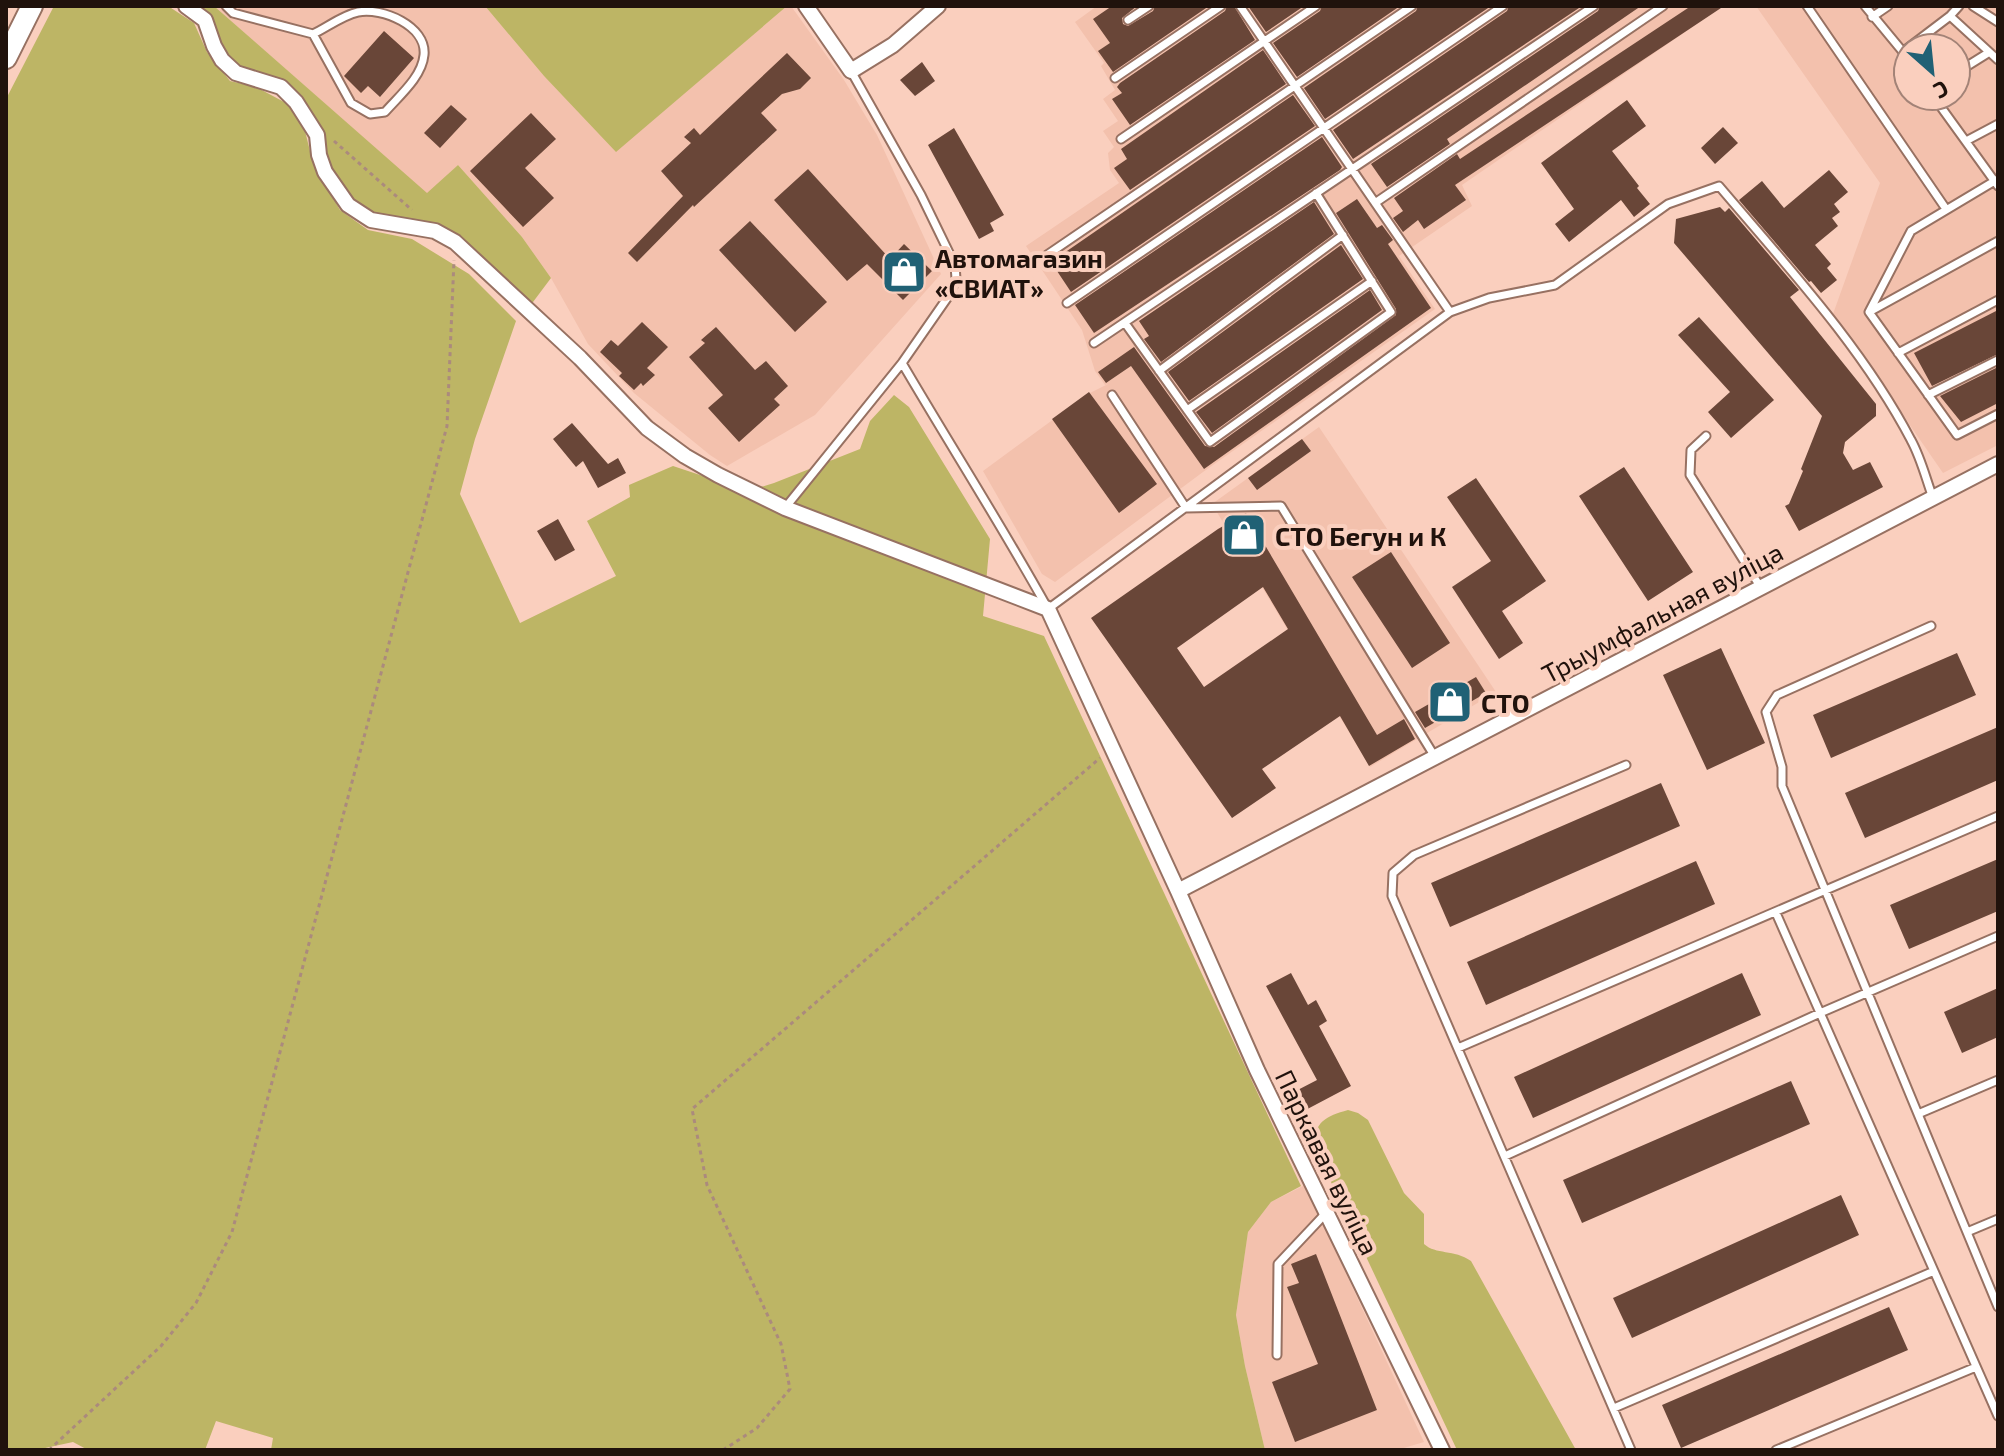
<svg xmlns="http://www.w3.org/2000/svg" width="2004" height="1456" font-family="'Exo 2',sans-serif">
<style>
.built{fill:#f3c1ad;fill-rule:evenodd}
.green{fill:#bdb565}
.building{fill:#694638;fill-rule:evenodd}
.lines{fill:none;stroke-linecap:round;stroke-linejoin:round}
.lane-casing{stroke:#977162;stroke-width:11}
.street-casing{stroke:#977162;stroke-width:18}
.secondary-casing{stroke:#977162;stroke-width:24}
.path{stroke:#ab8a7d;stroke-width:3;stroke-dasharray:4 4;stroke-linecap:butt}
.lane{stroke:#fff;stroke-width:7}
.street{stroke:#fff;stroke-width:14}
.secondary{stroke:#fff;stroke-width:20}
.labels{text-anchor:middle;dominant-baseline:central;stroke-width:8;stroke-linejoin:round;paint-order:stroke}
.poi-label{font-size:26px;font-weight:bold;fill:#20120c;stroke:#facfbe;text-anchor:start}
.street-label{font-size:26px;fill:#20120c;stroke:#facfbe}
</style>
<rect width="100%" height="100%" fill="#facfbe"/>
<!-- built -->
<path class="built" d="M214 6H485L544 76 616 151 787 6H791L844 80 877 135 941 274 815 415 727 466 710 455 634 393 588 344 551 278 522 237 458 165 427 194Z
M1097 6H1723L1462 185 1472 206 1399 256 1435 309 1203 472 1055 582 1042 574 983 471 1088 394 1108 384 1105 385 1095 371 1082 330 1026 246 1119 183 1110 170 1108 153 1114 147 1103 131 1118 121 1103 99 1115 90 1101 66 1104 63 1075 22Z
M1756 6H1998V445L1943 473 1833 314 1880 183ZM1908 48H1956V96H1908Z
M1319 427 1496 692 1370 767 1212 504Z
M1305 1185 1424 1442 1397 1450H1265L1245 1366 1236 1315 1248 1232 1271 1202Z"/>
<!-- green -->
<path class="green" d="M54 6H168L194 23 207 52 230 81 256 87 286 103 304 127 313 163 340 210 368 230 412 239 469 274 516 321 475 439 460 494 520 623 616 576 587 521 630 497 629 485 673 466 748 491 774 483 860 449 870 421 894 395 909 407 990 539 983 616 1044 636 1301 1186 1271 1202 1248 1232 1236 1315 1245 1366 1265 1450H271L273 1438 216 1421 205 1450H88L73 1442 36 1450H6V99Z
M186 6H214L427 193 458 165 522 237 551 278 527 310 455 242 348 205 296 102 236 73Z
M485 6H787L616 152 544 76Z
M1348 1110 1358 1113 1368 1120 1404 1193 1424 1214V1244C1436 1255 1454 1249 1471 1261L1576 1450H1457L1314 1146C1314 1122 1326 1116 1348 1110Z"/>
<!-- building -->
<path class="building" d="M1112 6H1137L1122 18 1123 24 1128 26 1153 11 1155 6H1209L1113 72 1098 51 1110 43 1093 19Z
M1227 6H1234L1255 40 1130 125 1112 99 1122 93 1117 87 1120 83 1225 11Z
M1248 6H1304L1266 32Z
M1322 6H1400L1297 77 1273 43 1320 11Z
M1418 6H1491L1325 119 1304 88 1416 11Z
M1509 6H1582L1353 159 1333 130 1507 11Z
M1600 6H1641L1447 139 1450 144 1387 187 1371 164 1598 11Z
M1691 6H1724L1455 185 1466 200 1424 229 1418 220 1403 232 1393 218 1403 211 1394 198 1457 154 1460 159Z
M384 31 414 58 380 97 368 86 361 93 344 76Z
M1263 50 1286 84 1130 190 1114 168 1127 159 1121 149Z
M787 53 811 78 800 89 782 94 761 113 777 130 694 207 693 205 637 262 628 253 683 196 661 171 691 143 684 137 694 128 700 135Z
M922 62 935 81 915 96 900 80Z
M1293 95 1315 126 1071 292 1051 262Z
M1627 100 1646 126 1612 151 1639 186 1637 188 1650 204 1634 217 1621 200 1569 242 1555 224 1574 209 1541 163Z
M451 105 467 119 440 148 424 133Z
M531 113 556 139 525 168 554 198 523 227 470 171Z
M1723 127 1738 143 1715 164 1701 148Z
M954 128 1004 215 990 223 994 231 979 239 928 145Z
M1322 137 1342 167 1340 170 1094 333 1075 305Z
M808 169 890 259 904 244 932 271 903 300 867 264 847 281 774 200Z
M1829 170 1848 192 1834 204 1840 212 1832 218 1838 226 1815 245 1831 264 1827 268 1837 280 1821 293 1811 281 1809 282 1739 200 1762 181 1784 208Z
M1357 199 1377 228 1382 225 1393 240 1388 244 1431 308 1204 469 1131 366 1106 383 1098 372 1134 347 1205 446 1214 447 1396 315V309L1336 213Z
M1314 202 1334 234 1161 362 1144 339 1149 336 1139 321Z
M1720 207 1725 212 1729 208 1799 290 1790 297 1876 404V416L1845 442 1843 453 1853 470 1870 462 1883 487 1799 531 1785 506 1789 504 1803 471 1801 469 1822 416 1674 243 1676 219Z
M750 221 827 302 795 332 719 250Z
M1341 245 1363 279 1189 401 1168 372Z
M1370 290 1382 310 1212 433 1196 412Z
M1998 310V354L1932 386 1914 353Z
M1699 317 1774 400 1731 438 1708 412 1730 392 1678 335Z
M642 322 668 347 647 368 655 375 643 386 641 383 634 390 619 376 622 373 600 352 611 340 618 346Z
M716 327 755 370 766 361 788 386 774 399 780 405 739 442 708 408 723 395 689 357 705 343 701 340Z
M1998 367V403L1961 422 1940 396Z
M1089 392 1157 484 1119 513 1052 419Z
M572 423 608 464 618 458 626 473 598 488 583 461 576 467 553 439Z
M1302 439 1311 451 1257 490 1248 478Z
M1624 467 1693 572 1648 601 1579 496Z
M1476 478 1546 581 1502 611 1523 643 1499 659 1452 587 1491 561 1447 497Z
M1246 513 1377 735 1404 719 1415 739 1369 766 1340 716 1262 769 1276 788 1232 818 1091 618 1218 529ZM1263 587 1288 629 1204 687 1177 648Z
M558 519 575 550 555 561 537 531Z
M1391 552 1450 643 1412 668 1352 577Z
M1721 648 1765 743 1707 770 1663 675Z
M1957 653 1976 695 1831 758 1813 715Z
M1476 677 1486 693 1425 728 1415 712Z
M1998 727V780L1865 838 1845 793Z
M1661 783 1680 826 1450 927 1431 883Z
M1998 859V911L1909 949 1890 905Z
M1696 861 1715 904 1486 1005 1467 962Z
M1291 973 1308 1005 1316 1000 1327 1021 1319 1026 1351 1086 1298 1114 1288 1095 1317 1080 1266 986Z
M1742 973 1761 1015 1533 1118 1514 1077Z
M1998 988V1037L1962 1053 1944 1012Z
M1791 1081 1810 1124 1582 1223 1563 1180Z
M1841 1195 1859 1235 1632 1338 1613 1298Z
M1316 1254 1377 1410 1295 1442 1272 1382 1318 1364 1287 1287 1299 1283 1291 1264Z
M1889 1307 1908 1350 1681 1448 1662 1405Z"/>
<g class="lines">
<!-- lane casing -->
<g class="lane-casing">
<path id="lane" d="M226 6 233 13 313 34C326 28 343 15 358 12 382 7 427 26 424 55 422 77 399 96 385 112L370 114 351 103 313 34
M1240 6 1450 312
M1807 6 1946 209
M1865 6 1908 58
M1973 6 1998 22
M1950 16 1959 6
M1872 17 1888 6
M1128 20 1149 6
M1904 51 1950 16 1998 60
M1956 73 1988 53
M1115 78 1221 6
M1933 96 1998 186
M1121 139 1316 6
M1966 141 1998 124
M1998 179 1911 231 1869 312 1957 435 1998 414
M1375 203 1663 6
M1047 255 1412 6
M1067 303 1503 6
M1871 311 1998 241
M1125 323 1210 442 1391 312 1316 193
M1094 343 1594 6
M1898 353 1998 300
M902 363C950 445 1002 526 1048 609L1450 312 1489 298 1555 285 1668 204 1719 186C1786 265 1863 348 1911 440 1921 458 1926 479 1933 498
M1159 371 1343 235
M1112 395 1186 508 1281 506 1435 757
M1928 395 1998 360
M1187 410 1372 281
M1706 436 1691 450 1690 475 1761 588
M785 508 902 363 950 294 956 279 955 265 921 195 851 71
M1931 626 1777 695 1766 712 1782 767V786L1998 1307
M1626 765 1414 855 1393 873 1392 896 1631 1450
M1776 913 1998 1416
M1458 1048 1998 816
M1918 1114 1998 1080
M1505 1156 1820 1013 1998 936
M1967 1232 1998 1219
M1277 1355 1278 1264 1326 1213
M1614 1408 1934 1271
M1776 1450 1976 1367"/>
</g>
<!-- street casing -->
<g class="street-casing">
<path id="street" d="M186 6 205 20 214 46 222 60 236 73 281 87 296 102 317 135 319 155 325 172 348 205 371 220 435 231 455 242 580 358 647 428 685 456 718 475 785 508 1048 609 1178 891 1257 1070 1442 1450
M806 6 851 71 893 45 938 6
M1178 891 1998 464"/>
</g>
<!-- secondary casing -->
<g class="secondary-casing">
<path id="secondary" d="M6 58 32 6"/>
</g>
<!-- path -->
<path class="path" d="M334 141 412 210
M49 1450 161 1346 196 1303 232 1232 447 426 454 260
M723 1450 757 1428 790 1389 781 1344 707 1185 692 1109 1100 758"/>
<!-- lane -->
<use href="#lane" class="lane"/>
<!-- street -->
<use href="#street" class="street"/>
<!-- secondary -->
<use href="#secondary" class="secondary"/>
</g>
<!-- icons -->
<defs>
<g id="shop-square" transform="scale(2.3)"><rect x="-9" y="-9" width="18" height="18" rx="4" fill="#206175" stroke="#facfbe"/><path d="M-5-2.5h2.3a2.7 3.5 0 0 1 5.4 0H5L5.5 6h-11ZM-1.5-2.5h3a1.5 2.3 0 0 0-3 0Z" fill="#fff"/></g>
</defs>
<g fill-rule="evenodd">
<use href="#shop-square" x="904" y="272"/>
<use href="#shop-square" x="1244" y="535"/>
<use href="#shop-square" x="1450" y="702"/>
</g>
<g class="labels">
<!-- poi labels -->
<g class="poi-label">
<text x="935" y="257">Автомагазин<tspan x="935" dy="30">«СВИАТ»</tspan></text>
<text x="1275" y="535">СТО Бегун и К</text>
<text x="1481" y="702">СТО</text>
</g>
<!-- street labels -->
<g class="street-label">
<text transform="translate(1662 612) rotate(-28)">Трыумфальная вуліца</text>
<text transform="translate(1328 1162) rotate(64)">Паркавая вуліца</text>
</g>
</g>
<!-- border -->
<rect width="2004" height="1456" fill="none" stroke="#20120c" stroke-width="16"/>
<!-- north arrow -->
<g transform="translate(1932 72) rotate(153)"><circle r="38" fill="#facfbe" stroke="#a38377" stroke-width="2"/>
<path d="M0-6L14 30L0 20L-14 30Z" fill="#206175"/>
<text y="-12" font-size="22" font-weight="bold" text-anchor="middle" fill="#20120c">С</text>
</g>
</svg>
